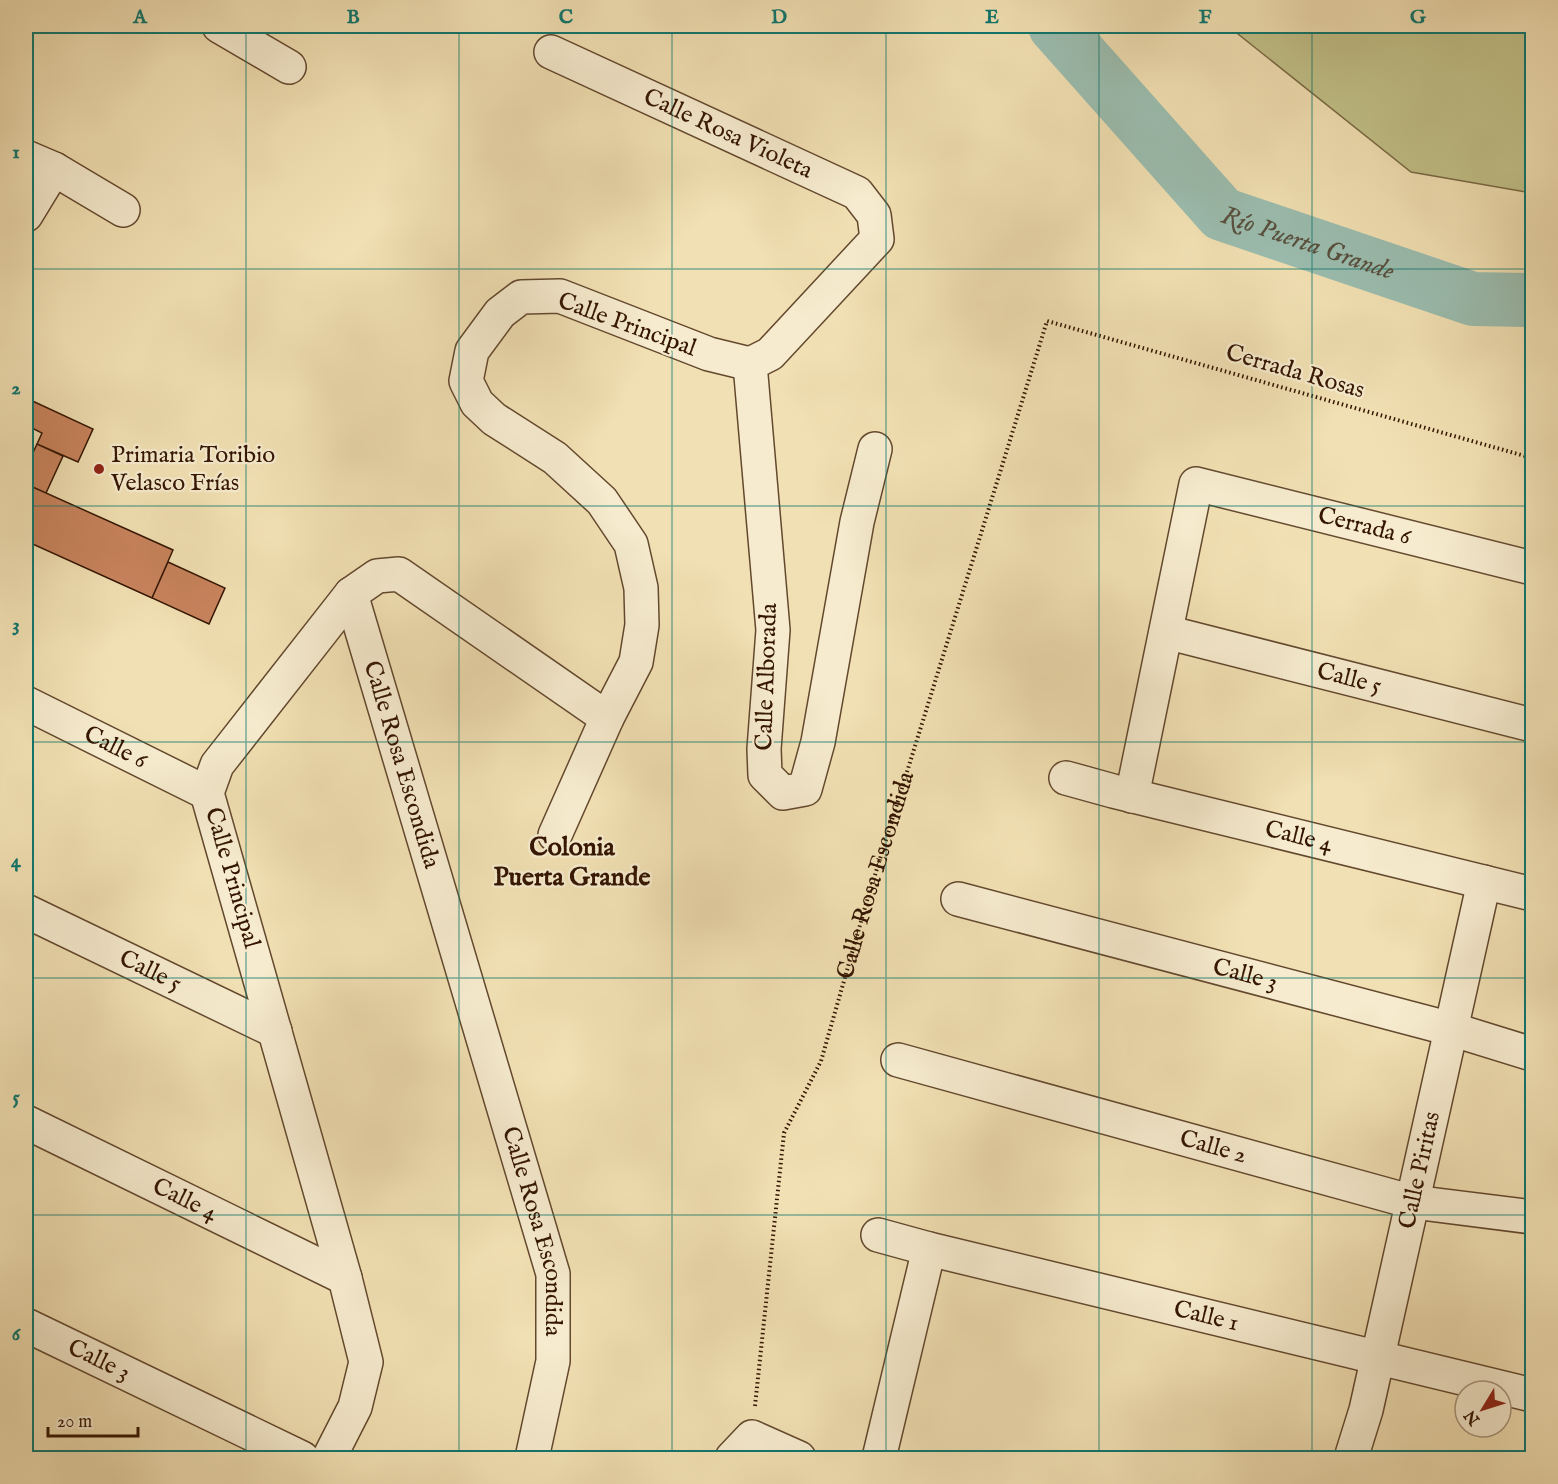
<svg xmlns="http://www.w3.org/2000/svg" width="1558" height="1484" font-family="'IM FELL English',serif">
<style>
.green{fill:#c1c088;stroke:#7a6a45;stroke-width:1.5}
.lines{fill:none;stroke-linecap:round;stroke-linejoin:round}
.river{stroke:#9bbdaf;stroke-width:54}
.building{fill:#c8835d;stroke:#341502;stroke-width:1.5}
.minor-casing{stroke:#63482e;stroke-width:36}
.path{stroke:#341502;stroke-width:4;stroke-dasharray:1.5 3;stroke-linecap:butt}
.minor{stroke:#f6ebce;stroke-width:33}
.grid{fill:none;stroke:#0f766e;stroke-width:1.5;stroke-opacity:0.55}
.poi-dot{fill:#8f2418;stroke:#f6ebce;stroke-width:2}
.labels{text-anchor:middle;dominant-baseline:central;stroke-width:4.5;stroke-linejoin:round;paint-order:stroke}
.street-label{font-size:24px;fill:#341502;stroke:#f6ebce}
.poi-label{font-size:24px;fill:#341502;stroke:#f6ebce;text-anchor:start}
.water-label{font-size:26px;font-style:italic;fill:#58503f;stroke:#f6ebce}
.neighbourhood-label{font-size:26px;font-weight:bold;fill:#341502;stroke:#f6ebce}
.neatline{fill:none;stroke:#0f766e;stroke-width:2}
.grid-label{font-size:20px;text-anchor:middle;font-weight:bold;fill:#0f766e}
</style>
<rect width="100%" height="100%" fill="#f1e0b3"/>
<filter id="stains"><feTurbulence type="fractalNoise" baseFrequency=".00333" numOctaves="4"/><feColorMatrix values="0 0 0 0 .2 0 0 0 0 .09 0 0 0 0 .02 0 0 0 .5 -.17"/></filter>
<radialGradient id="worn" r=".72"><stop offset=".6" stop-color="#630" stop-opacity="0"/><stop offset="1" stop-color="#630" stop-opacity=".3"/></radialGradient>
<!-- green -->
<path class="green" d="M1228 26H1532V193L1411 172Z"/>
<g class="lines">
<!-- river -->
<path class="river" id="s1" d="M1055 26 1222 214 1473 299 1532 300"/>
</g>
<!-- building -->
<path class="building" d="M26 398 93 429 78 462 37 444 42 433 26 425Z
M37 444 63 456 46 493 26 484V468Z
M26 484 173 550 152 598 26 541Z
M168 562 225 588 209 624 152 598Z"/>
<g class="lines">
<!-- minor casing -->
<g class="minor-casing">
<g id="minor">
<path d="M219 26 289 67"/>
<path id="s3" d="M551 52 857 193 874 215 877 239 770 354 750 364 773 630 764 749 765 775 783 793 805 789 818 742 857 522 875 449"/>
<path d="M26 157 54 169 123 210"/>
<path d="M26 215 54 169"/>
<path id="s4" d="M351 594 553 1274V1361L532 1458"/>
<path id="s5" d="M1166 632 1532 725"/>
<path id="s6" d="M26 703 207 793"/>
<path id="s7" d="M1066 778 1113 791 1532 894"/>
<path id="s8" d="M1132 796 1196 484 1532 568"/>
<path d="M555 835 607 718 636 662 642 625 641 588 631 544 602 501 555 458 494 419 477 403 466 381 472 351 500 313 521 297 560 296 709 354 750 364"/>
<path id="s9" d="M958 899 1451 1029 1532 1054"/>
<path id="s10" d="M26 911 275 1031"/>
<path id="s11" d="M898 1060 1413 1202 1532 1217"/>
<path id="s12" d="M26 1122 345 1278"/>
<path id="s13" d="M878 1235 929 1249 1532 1395"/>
<path id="s14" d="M26 1325 302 1458"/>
<path d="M329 1458 355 1407 366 1362 345 1278 207 793 217 765 351 594 377 576 399 574 607 718"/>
<path d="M732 1458 752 1437 799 1458"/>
<path d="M879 1458 929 1249"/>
<path id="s15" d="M1351 1458 1366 1410 1484 882"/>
</g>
</g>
<!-- path -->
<path class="path" id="s2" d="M755 1406 784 1133 821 1061 866 904 1047 321 1532 458"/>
<!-- minor -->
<use href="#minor" class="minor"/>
</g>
<!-- grid -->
<path class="grid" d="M246 26V1458M459 26V1458M672 26V1458M886 26V1458M1099 26V1458M1312 26V1458M26 269H1532M26 506H1532M26 742H1532M26 978H1532M26 1215H1532"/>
<!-- markers -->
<circle class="poi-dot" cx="99" cy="469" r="6"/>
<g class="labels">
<!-- street labels -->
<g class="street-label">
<text stroke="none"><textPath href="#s3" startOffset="195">Calle Rosa Violeta</textPath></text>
<text transform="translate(627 325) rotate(20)">Calle Principal</text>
<text transform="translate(1295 372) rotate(16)">Cerrada Rosas</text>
<text stroke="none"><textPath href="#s8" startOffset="492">Cerrada 6</textPath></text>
<text transform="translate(767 677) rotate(-88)">Calle Alborada</text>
<text stroke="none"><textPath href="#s5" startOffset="189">Calle 5</textPath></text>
<text stroke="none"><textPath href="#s6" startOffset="100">Calle 6</textPath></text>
<text stroke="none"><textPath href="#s4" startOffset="178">Calle Rosa Escondida</textPath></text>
<text stroke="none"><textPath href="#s7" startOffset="240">Calle 4</textPath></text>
<text stroke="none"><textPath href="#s2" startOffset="549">Calle Rosa Escondida</textPath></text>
<text transform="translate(232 878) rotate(74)">Calle Principal</text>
<text stroke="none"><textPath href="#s10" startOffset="138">Calle 5</textPath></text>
<text stroke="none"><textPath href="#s9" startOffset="297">Calle 3</textPath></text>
<text stroke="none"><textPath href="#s11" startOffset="327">Calle 2</textPath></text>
<text stroke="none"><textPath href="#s15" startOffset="296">Calle Piritas</textPath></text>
<text stroke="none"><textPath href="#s12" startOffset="177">Calle 4</textPath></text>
<text stroke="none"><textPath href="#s4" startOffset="664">Calle Rosa Escondida</textPath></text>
<text stroke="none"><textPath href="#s13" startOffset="338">Calle 1</textPath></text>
<text stroke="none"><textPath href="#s14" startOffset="81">Calle 3</textPath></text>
</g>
<!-- poi labels -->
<g class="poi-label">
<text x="111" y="455">Primaria Toribio<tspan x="111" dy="28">Velasco Frías</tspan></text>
</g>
<!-- water labels -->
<g class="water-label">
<text stroke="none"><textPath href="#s1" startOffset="342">Río Puerta Grande</textPath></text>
</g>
<!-- neighbourhood labels -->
<g class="neighbourhood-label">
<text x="572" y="847">Colonia<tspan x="572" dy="30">Puerta Grande</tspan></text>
</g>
</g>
<!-- margin -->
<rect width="1558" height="1484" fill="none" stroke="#f1e0b3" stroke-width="66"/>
<!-- north arrow -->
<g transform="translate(1483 1409) rotate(232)"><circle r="28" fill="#f6ebce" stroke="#a8957c" stroke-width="1.5"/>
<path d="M0-4.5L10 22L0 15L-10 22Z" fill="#8f2418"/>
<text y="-9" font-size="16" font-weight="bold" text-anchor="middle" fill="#341502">N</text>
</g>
<!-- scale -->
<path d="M48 1427v9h90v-9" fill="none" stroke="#341502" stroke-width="3"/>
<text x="57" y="1427" font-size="18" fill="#341502" stroke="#f6ebce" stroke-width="4.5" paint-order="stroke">20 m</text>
<rect x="33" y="33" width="1492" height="1418" class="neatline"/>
<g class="grid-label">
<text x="140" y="23">A</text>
<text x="353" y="23">B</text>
<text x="566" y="23">C</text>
<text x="779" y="23">D</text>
<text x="992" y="23">E</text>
<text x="1205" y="23">F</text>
<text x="1418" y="23">G</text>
<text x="16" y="158">1</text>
<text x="16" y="394">2</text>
<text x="16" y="631">3</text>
<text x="16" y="867">4</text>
<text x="16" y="1103">5</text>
<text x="16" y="1340">6</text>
</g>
<rect width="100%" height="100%" filter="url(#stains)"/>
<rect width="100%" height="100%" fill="url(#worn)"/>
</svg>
